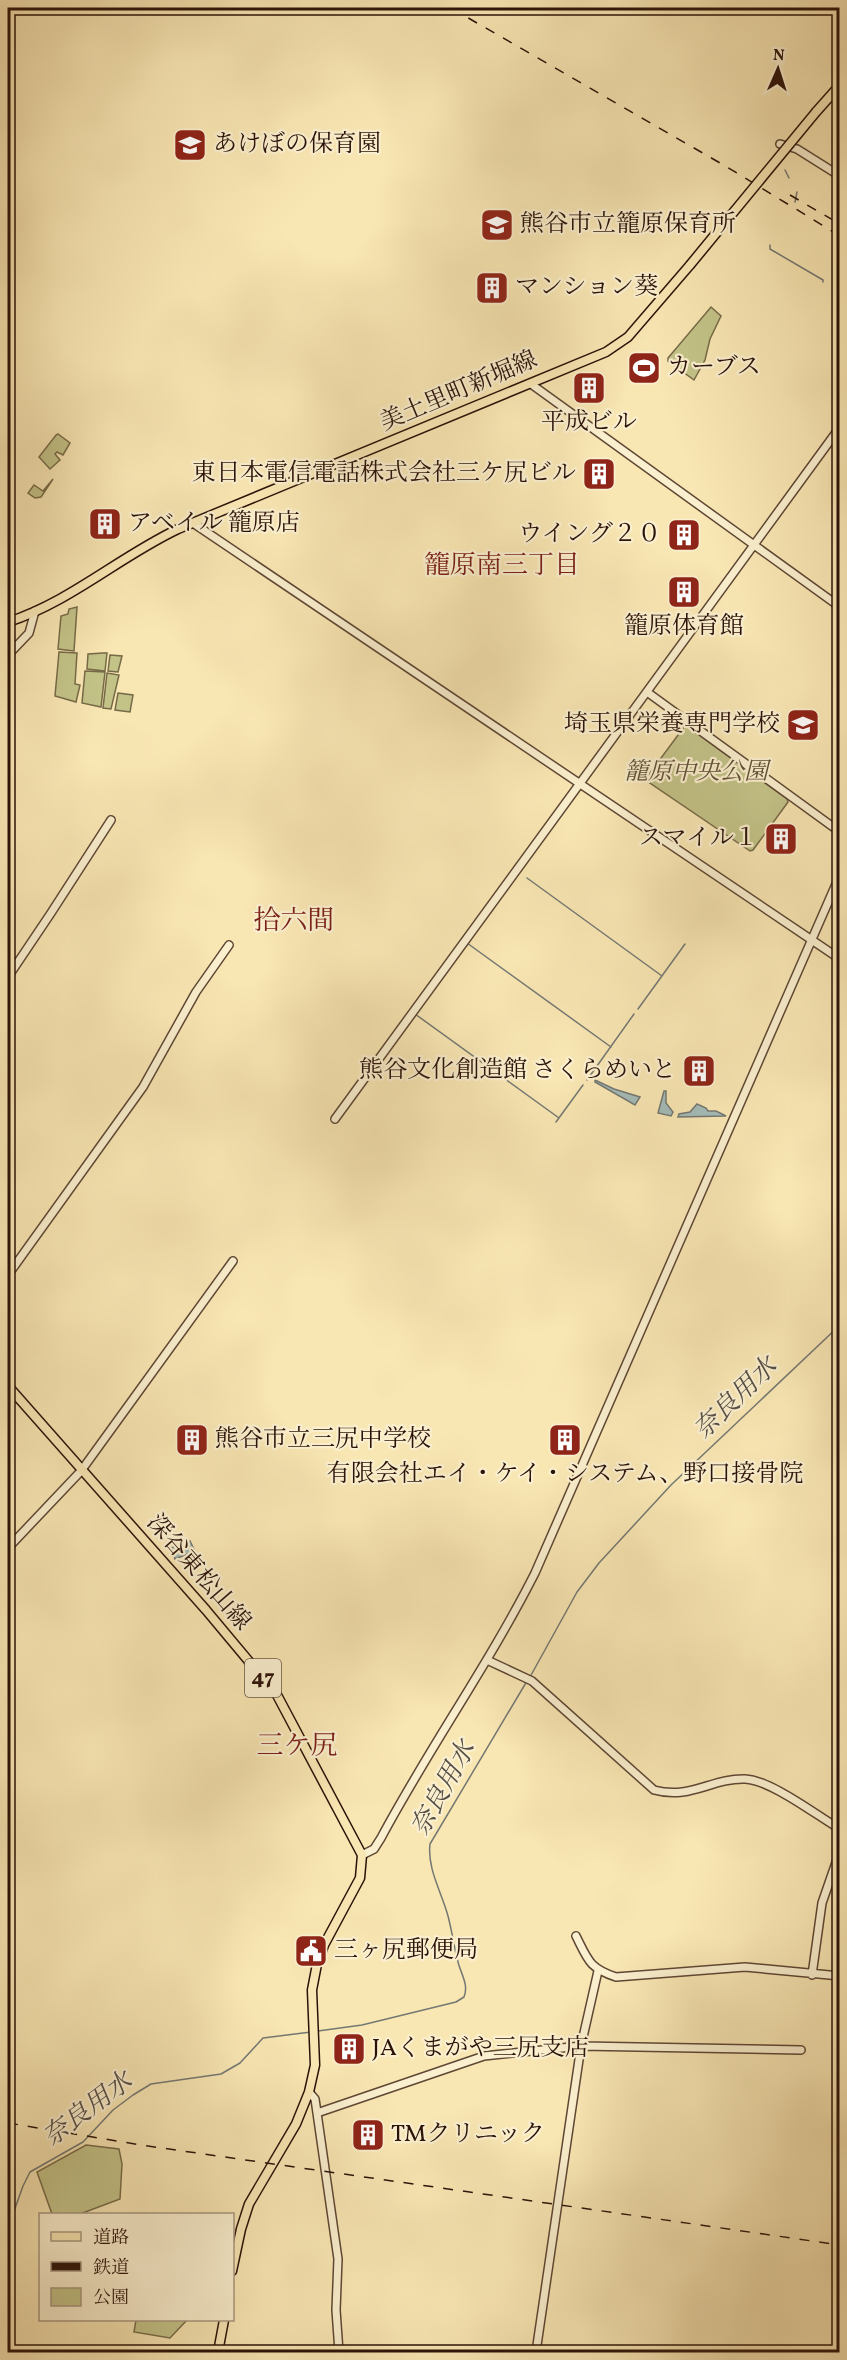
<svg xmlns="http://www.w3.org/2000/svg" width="847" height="2360" font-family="Vollkorn,'Noto Serif JP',serif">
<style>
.green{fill:#c3c388;stroke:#776a48;stroke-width:1.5}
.water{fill:#a4bcb9;stroke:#747873;stroke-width:1.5}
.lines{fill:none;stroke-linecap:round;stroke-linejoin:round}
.stream{stroke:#747873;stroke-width:1.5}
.minor-casing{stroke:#5e4734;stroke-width:10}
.major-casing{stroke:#2b1209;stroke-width:11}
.minor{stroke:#faefce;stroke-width:7}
.major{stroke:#f8e6b3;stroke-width:8}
.rail{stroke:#2b1209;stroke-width:1.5;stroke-dasharray:10 10;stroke-linecap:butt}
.major-bridge-casing{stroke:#2b1209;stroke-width:11;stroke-linecap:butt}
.major-bridge{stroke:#f8e6b3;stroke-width:8}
.labels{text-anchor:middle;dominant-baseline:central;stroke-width:4.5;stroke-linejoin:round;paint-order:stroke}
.shield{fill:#faefce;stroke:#695444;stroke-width:1.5}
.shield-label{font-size:22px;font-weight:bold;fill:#2b1209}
.poi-label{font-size:24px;fill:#2b1209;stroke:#faefce;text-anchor:start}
.street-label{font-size:24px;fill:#2b1209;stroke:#faefce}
.park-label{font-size:24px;font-style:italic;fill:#605035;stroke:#faefce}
.neighbourhood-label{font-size:26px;fill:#7a1f14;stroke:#faefce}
.water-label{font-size:26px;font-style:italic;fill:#554e47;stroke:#faefce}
.quarter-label{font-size:27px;fill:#7a1f14;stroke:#faefce}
</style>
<rect width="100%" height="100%" fill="#f8e6b3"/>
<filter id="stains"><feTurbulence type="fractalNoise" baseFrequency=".00333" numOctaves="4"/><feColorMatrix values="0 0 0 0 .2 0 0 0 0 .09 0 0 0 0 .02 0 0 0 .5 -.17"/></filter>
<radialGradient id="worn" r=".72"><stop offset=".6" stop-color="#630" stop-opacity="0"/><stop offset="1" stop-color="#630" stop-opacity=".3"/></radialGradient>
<!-- green -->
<path class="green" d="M711 307 721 316 710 339 705 360 694 380 668 361V358Z
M58 434 70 443 63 455 57 452 55 454 60 460 50 469 39 457 56 435Z
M53 479 41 497 35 498 28 493 34 485 43 491Z
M77 607 74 651 58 649 61 616 68 614 69 609Z
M59 652 77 653 75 684 80 685 76 702 55 696Z
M103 653H107L105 671 87 669 88 654Z
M110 655 122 656 118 672 108 671Z
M85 671 105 672 101 707 82 703Z
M107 673 119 675 111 709 103 708Z
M118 693 133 695 130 712 115 710Z
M687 726 787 799 788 802 753 850 750 851 647 781V777L684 727Z
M86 2145 119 2149 122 2164 120 2199 80 2214H52L37 2172Z
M136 2320H187L170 2338 134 2332Z"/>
<!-- water -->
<path class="water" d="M595 1080 614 1089 640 1097 635 1105 595 1082Z
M664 1091H666V1103L673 1112 671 1116 658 1113Z
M697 1104 706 1108 708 1111H716L726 1116 678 1117 679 1114 690 1112Z
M190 1541 195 1551 175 1559 171 1548Z"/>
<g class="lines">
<!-- stream -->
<path class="stream" d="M785 170 789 178
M795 202 797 192
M770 245V249L823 280V282
M527 878 662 976
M467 943 611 1047
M638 1009 685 944
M415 1014 559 1118
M587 1080 634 1014
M556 1122 583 1085
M530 1677 577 1592 599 1563 671 1485 840 1325
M318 2031 362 2025 456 2002 464 1997C469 1985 461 1974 458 1962 454 1947 452 1931 448 1916 442 1893 427 1869 430 1844L527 1681
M8 2228 23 2186 30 2172 83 2142 113 2110 133 2095 151 2084 221 2074 240 2063 263 2038 311 2032"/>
<!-- minor casing -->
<g class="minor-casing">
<path id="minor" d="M780 144 797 149 840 176
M531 384 840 607
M193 523 840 959
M8 655 29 633 35 611
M647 692 840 832
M8 977 51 913 111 820
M335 1119 840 427
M8 1275 143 1087 196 992 229 945
M8 1548 81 1471 233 1261
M487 1660 532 1681 654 1790C690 1800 712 1778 745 1779 771 1780 816 1815 840 1829
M362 1855 374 1849 381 1838C429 1748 489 1664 535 1573L840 875
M576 1936C588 1960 589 1968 616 1977L745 1967 840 1976
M812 1975 822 1903 840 1851
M309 2092 315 2099 338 2259 336 2310 339 2352
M317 2113 484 2056 581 2046 801 2050
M536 2352 581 2046 598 1971"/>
</g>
<!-- major casing -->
<g class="major-casing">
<path id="major" d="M816 112 840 85
M8 622C70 602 119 557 178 529L606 352 628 337 690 265
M8 1386 206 1610 277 1695 362 1855 360 1878 324 1945 317 1964 312 1990 315 2065 309 2092 296 2124 249 2204 241 2229 232 2271
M218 2352 224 2320"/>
</g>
<!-- minor -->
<use href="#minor" class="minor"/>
<!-- major -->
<use href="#major" class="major"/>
<!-- rail -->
<path class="rail" d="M451 8 727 167 840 236
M790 195 840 224
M8 2123 141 2145 840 2245"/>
<!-- major-bridge casing -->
<g class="major-bridge-casing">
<path id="major-bridge" d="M690 265 816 112"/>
</g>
<!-- major-bridge -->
<use href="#major-bridge" class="major-bridge"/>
</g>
<!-- icons -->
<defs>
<g id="school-square" transform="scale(1.725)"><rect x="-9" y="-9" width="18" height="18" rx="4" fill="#8f2418" stroke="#faefce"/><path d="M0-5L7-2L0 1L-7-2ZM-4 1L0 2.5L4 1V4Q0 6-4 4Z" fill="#fff"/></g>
<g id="building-square" transform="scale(1.725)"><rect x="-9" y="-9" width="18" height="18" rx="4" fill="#8f2418" stroke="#faefce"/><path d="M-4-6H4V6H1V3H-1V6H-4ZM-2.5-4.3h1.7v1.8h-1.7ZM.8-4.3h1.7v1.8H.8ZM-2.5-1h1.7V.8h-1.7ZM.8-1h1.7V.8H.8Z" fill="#fff"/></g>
<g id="stadium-square" transform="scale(1.725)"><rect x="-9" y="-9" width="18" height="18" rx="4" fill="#8f2418" stroke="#faefce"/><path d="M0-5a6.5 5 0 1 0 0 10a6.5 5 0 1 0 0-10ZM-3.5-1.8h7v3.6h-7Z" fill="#fff"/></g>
<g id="university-square" transform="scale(1.725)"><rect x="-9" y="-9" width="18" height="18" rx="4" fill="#8f2418" stroke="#faefce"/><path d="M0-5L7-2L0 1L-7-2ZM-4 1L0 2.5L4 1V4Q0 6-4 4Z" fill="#fff"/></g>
<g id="civic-square" transform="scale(1.725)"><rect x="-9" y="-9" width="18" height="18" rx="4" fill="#8f2418" stroke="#faefce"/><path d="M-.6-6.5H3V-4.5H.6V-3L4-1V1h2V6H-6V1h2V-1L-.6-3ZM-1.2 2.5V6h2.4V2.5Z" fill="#fff"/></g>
</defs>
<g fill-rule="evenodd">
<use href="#school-square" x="190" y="145"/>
<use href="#school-square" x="497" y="225"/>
<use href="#building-square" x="492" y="288"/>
<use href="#stadium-square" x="644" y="368"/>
<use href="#building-square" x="589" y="388"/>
<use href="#building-square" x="599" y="474"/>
<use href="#building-square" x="105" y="524"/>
<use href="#building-square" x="684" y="535"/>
<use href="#building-square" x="684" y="592"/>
<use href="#university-square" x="803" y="725"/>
<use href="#building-square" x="781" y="839"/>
<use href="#building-square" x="699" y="1071"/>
<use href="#building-square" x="192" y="1440"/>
<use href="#building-square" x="565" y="1440"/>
<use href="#civic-square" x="311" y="1951"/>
<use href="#building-square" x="349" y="2049"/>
<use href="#building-square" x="368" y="2135"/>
</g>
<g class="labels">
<!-- shield labels -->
<rect class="shield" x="245" y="1659" width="36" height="38" rx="4.5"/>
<g class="shield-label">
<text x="263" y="1678">47</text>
</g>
<!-- poi labels -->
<g class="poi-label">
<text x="213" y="145">あけぼの保育園</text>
<text x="520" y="225">熊谷市立籠原保育所</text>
<text x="515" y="288">マンション葵</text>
<text x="667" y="368">カーブス</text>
<text x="589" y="423" text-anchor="middle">平成ビル</text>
<text x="576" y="474" text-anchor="end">東日本電信電話株式会社三ケ尻ビル</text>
<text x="128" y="524">アベイル 籠原店</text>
<text x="661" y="535" text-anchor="end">ウイング２０</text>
<text x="684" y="627" text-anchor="middle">籠原体育館</text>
<text x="780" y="725" text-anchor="end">埼玉県栄養専門学校</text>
<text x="758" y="839" text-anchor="end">スマイル１</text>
<text x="676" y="1071" text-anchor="end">熊谷文化創造館 さくらめいと</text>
<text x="215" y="1440">熊谷市立三尻中学校</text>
<text x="565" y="1475" text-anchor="middle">有限会社エイ・ケイ・システム、野口接骨院</text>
<text x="334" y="1951">三ヶ尻郵便局</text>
<text x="372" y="2049">JAくまがや三尻支店</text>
<text x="391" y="2135">TMクリニック</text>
</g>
<!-- street labels -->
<g class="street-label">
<text transform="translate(459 392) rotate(-23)">美土里町新堀線</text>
<text transform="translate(198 1573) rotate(49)">深谷東松山線</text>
</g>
<!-- park labels -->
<g class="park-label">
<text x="696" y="773">籠原中央公園</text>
</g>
<!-- neighbourhood labels -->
<g class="neighbourhood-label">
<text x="502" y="566">籠原南三丁目</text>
</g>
<!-- water labels -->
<g class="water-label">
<text transform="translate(736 1399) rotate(-44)">奈良用水</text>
<text transform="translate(444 1789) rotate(-61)">奈良用水</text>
<text transform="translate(88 2110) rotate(-37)">奈良用水</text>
</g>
<!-- quarter labels -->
<g class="quarter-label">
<text x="294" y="922">拾六間</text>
<text x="297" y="1747">三ケ尻</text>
</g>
</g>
<!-- margin -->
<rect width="847" height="2360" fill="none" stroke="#f8e6b3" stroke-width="30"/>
<rect x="9" y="9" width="829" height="2342" fill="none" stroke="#2b1209" stroke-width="3"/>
<rect x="15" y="15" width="817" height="2330" fill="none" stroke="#2b1209" stroke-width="1.5"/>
<!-- legend -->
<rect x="39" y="2213" width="195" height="108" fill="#faefce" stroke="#a7977f" stroke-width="1.5"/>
<rect x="51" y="2232" width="30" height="9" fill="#f8e6b3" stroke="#a7977f" stroke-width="1.5"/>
<text x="93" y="2243" font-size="18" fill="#2b1209">道路</text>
<rect x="51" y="2262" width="30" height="9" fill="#2b1209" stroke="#a7977f" stroke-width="1.5"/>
<text x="93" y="2273" font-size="18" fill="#2b1209">鉄道</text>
<rect x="51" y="2288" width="30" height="18" fill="#c3c388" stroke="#a7977f" stroke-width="1.5"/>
<text x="93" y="2303" font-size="18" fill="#2b1209">公園</text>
<!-- north arrow -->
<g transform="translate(778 69) rotate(3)" stroke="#faefce" stroke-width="4.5" paint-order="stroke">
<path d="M0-4.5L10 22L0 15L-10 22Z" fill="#2b1209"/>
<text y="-9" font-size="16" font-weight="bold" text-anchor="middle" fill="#2b1209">N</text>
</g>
<rect width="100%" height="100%" filter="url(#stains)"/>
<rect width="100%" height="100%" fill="url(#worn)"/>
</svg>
